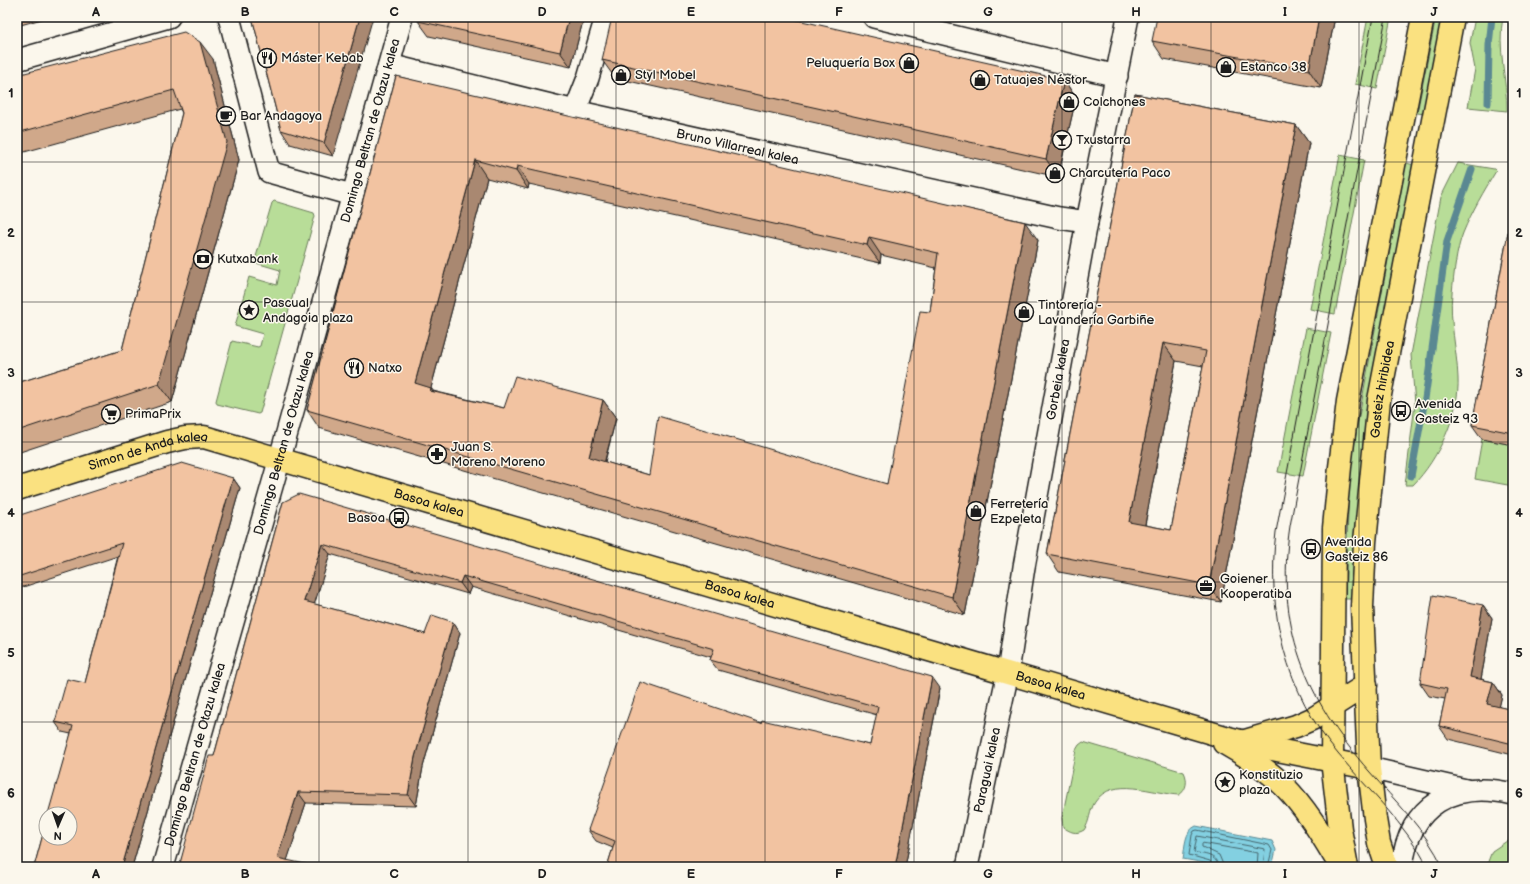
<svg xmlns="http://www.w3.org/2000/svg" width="1530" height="884" font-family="'Balsamiq Sans',sans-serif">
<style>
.green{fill:#b8dd98;stroke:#6a7c5a}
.water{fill:#83d0e1;stroke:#5a8892}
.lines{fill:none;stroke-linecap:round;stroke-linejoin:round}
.shore{stroke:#45646b;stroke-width:1}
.stream{stroke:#5a8892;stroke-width:7}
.street-casing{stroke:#1c1c1c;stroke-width:24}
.primary-casing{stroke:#1c1c1c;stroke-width:25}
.street{stroke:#fbf7ec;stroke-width:21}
.primary{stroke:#fae180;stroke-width:22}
.tram{stroke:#1c1c1c;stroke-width:1}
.wall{fill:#d0a88a;stroke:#1c1c1c;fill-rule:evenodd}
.shaded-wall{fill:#a98871;stroke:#1c1c1c}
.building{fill:#f2c3a1;stroke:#1c1c1c;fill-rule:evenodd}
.grid{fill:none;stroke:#1c1c1c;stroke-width:1;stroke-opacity:0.55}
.labels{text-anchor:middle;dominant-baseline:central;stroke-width:3;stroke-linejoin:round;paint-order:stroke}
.poi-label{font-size:13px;fill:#1c1c1c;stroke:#fbf7ec;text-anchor:start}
.street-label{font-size:13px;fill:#1c1c1c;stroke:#fbf7ec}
.neatline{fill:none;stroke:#1c1c1c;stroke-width:1.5}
.grid-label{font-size:13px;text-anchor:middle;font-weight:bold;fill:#1c1c1c}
</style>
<rect width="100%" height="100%" fill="#fbf7ec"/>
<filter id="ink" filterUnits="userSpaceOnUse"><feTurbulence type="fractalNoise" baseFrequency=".025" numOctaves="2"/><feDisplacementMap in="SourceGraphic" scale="8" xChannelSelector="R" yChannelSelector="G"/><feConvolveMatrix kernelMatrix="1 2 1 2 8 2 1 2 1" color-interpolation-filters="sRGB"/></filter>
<g filter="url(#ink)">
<!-- green -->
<path class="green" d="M1368 17H1391L1377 89 1355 84Z
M1436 17H1444L1425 114 1417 113Z
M1475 17H1503C1497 48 1507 80 1507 111L1468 107 1475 69 1470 43Z
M1340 155 1364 160 1335 314 1310 309Z
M1406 163 1415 165 1366 431 1355 538 1353 599H1345L1349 484 1357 427Z
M1458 163 1494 169 1496 171C1484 191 1472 211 1463 233 1456 251 1454 274 1452 293 1449 321 1457 350 1458 378 1460 413 1438 460 1413 485H1405L1415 404 1411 355 1441 197Z
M274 201 314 213 315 216 260 413 258 414 217 404 216 401 232 341 258 347 260 346 263 334 235 326 249 277 277 285 280 270 256 263 255 260 272 203Z
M1306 328 1331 333 1303 476 1278 472Z
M1482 439 1513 445V486L1475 479Z
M1083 742 1184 772C1188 780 1187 790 1179 795 1154 794 1113 775 1095 802 1089 811 1090 822 1084 830 1076 835 1070 832 1063 827L1062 818 1076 750 1079 745Z
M1510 839H1513V867H1486L1492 851Z"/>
<!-- water -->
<path class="water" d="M1196 826 1272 841 1276 850 1272 867H1212L1205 863 1183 859C1185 848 1184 831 1196 826Z"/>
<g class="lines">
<!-- shore -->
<path class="shore" d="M1213 867 1210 861 1189 855 1192 835 1194 831 1197 830 1269 845 1272 850 1268 867
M1218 867C1217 854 1204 855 1194 852L1197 836 1265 849 1263 867
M1224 867 1219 855 1202 847V843L1258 853 1257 867"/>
<!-- stream -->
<path class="stream" d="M1488 103 1489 45 1492 17
M1411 476 1425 399 1447 241 1472 169"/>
<!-- street casing -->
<g class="street-casing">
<g id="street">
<path d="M229 17 269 172 352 195"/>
<path d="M874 17 1117 76"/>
<path d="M17 60 169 17"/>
<path id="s1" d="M389 65 575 111 1059 218 1087 222"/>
<path d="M575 111 588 78 606 17"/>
<path d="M1369 768 1466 790"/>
<path id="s2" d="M163 867 280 458 402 17"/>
<path id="s3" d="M967 867 1008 672 1024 567 1087 222 1128 17"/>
<path d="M1402 867C1409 804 1454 780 1513 794"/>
</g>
</g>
<!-- primary casing -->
<g class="primary-casing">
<g id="primary">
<path id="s4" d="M17 489 167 442 185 438 204 437 1232 739 1272 749 1369 768"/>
<path d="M1245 741 1296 726 1314 718 1366 685"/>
<path d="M1224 743C1245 755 1267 769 1284 786 1307 809 1324 839 1341 867"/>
<path d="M1347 867 1340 829 1332 760 1334 528 1340 467 1348 401 1423 17"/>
<path id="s5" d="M1387 867 1379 843 1375 819 1369 768 1362 607 1365 542 1379 400 1453 17"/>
</g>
</g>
<!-- street -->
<use href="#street" class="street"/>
<!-- primary -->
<use href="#primary" class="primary"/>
<!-- tram -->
<path class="tram" d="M1373 17 1276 532C1266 610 1286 693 1338 754 1369 791 1405 823 1428 867
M1386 17 1290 526C1275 624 1305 698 1369 771 1396 802 1425 829 1443 867"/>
</g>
<!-- wall -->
<path class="wall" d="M17 17H49L17 26Z
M252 17 333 156 290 144 281 130Z
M419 17H584L571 67 429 36 418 21Z
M1335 17 1321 88 1164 59 1152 41Z
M213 59 239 160 172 402 17 453V383L122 350 182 113 180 109 17 154V75Z
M602 60 1064 80 1076 98 1058 177 615 78Z
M396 76 1038 240 965 615 319 428 307 410ZM487 178 528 189 529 184 880 263 881 255 936 268 930 312 887 484 649 475 605 462 616 418 603 400 504 408 433 391 431 388Z
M1135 94 1296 125 1309 143 1221 602 1059 572 1047 554ZM1176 361 1203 366 1171 530 1145 525Z
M1513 206V445L1482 439 1472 425Z
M233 478 240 488 132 867H34L71 734 62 732 55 722 85 683 118 556 17 589V516Z
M283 502 940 688 905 867H607L613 848 596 841 588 830 761 723 870 745 877 715 718 670 710 660 711 657 471 587 468 594 330 554 314 604 425 634 453 622 460 633 423 767 416 806 306 803 287 860 179 867 214 756Z
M17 603 22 619 17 620Z
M1483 605 1492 618 1481 679 1493 682 1502 695 1499 707 1513 710V755L1448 739 1439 726 1445 699 1429 696 1420 683Z"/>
<!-- shaded-wall -->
<path class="shaded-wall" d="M360 17H373L333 156 324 143Z
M569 17H584L571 67 560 52Z
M1319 17H1335L1321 88 1309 70Z
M200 42 213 59 239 160 172 402 159 384Z
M1064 80 1076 98 1058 177 1046 159Z
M1296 125 1309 143 1221 602 1209 585Z
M475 160 487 178 431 388 443 406 415 383Z
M517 166 529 184 528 189 516 171Z
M1025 222 1038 240 965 615 952 597Z
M869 237 881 255 880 263 867 245Z
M1163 343 1176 361 1142 540 1129 522Z
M603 400 616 418 601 475 589 457Z
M233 478 240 488 132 867H122Z
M322 544 330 554 312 612 304 601Z
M463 576 471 587 468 594 460 583Z
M17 603 22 619 17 612Z
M1483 605 1492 618 1479 690 1470 677Z
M453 622 460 633 423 767 416 806 408 795 415 757Z
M932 677 940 688 905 867H895Z
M1493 682 1502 695 1497 717 1487 704Z
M298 792 306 803 285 867 277 858Z"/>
<!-- building -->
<path class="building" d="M252 17H360L324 143 281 130Z
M419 17H569L560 52 418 21Z
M612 17H784L1064 80 1046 159 602 60Z
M1157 17H1319L1309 70 1152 41Z
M184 32 200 42 227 142 159 384 17 431V383L122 350 182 113 174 90 17 133V75Z
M396 76 1025 222 952 597 307 410ZM475 160 516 171 517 166 867 245 869 237 938 253 930 312 920 311 887 484 658 416 649 475 589 457 603 400 515 376 504 408 430 391 431 388 415 383Z
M1135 94 1296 125 1209 585 1047 554ZM1163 343 1206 351 1171 530 1129 522Z
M1513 206V433L1472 425Z
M182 463 233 478 122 867H34L46 823V838H70V814H48L73 726 55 722 67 679 85 683 122 543 17 577V516Z
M299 494 932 677 895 867H692L682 864 681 867H607L615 841 588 830 640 682 761 723 762 720 870 745 878 707 710 660 714 649 463 576 460 583 322 544 304 601 425 634 432 615 453 622 415 757 408 795 298 792 277 858 319 867H179L209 756H214L283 502Z
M1433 595 1483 605 1470 677 1493 682 1487 704 1513 710V744L1439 726 1447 689 1420 683Z"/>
</g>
<!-- grid -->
<path class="grid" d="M171 17V867M319 17V867M468 17V867M616 17V867M765 17V867M914 17V867M1062 17V867M1211 17V867M1359 17V867M17 162H1513M17 302H1513M17 442H1513M17 582H1513M17 722H1513"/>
<!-- icons -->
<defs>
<g id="restaurant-ring" transform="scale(1)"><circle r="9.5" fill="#fbf7ec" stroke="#1c1c1c" stroke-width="1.5"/><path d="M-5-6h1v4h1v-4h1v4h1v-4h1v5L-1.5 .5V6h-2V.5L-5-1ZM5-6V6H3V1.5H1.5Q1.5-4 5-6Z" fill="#1c1c1c"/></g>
<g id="shop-ring" transform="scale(1)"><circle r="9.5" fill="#fbf7ec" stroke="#1c1c1c" stroke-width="1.5"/><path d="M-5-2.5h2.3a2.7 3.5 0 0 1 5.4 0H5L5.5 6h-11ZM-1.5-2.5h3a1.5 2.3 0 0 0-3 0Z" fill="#1c1c1c"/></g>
<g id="cafe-ring" transform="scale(1)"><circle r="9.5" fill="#fbf7ec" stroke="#1c1c1c" stroke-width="1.5"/><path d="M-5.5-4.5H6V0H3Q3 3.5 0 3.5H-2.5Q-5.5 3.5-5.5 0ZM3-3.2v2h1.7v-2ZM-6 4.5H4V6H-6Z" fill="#1c1c1c"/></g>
<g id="bar-ring" transform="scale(1)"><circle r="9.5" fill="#fbf7ec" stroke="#1c1c1c" stroke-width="1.5"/><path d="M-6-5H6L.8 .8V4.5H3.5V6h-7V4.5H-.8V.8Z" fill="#1c1c1c"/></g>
<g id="bank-ring" transform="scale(1)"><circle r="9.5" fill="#fbf7ec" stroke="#1c1c1c" stroke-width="1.5"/><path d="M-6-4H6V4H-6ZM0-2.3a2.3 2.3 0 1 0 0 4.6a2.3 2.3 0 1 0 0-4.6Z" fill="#1c1c1c"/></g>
<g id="sight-ring" transform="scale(1)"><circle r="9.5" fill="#fbf7ec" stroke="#1c1c1c" stroke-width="1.5"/><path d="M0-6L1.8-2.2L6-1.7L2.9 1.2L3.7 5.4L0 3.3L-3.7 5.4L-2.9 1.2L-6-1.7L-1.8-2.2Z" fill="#1c1c1c"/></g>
<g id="bus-ring" transform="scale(1)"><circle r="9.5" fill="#fbf7ec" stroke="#1c1c1c" stroke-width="1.5"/><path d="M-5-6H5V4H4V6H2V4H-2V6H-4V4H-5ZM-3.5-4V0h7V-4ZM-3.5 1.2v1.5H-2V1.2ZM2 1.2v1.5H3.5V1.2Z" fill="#1c1c1c"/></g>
<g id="supermarket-ring" transform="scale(1)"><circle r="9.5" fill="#fbf7ec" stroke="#1c1c1c" stroke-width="1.5"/><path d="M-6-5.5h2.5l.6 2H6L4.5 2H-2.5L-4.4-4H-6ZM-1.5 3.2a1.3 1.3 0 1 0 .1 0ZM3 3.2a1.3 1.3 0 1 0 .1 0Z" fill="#1c1c1c"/></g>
<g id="pharmacy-ring" transform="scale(1)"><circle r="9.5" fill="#fbf7ec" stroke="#1c1c1c" stroke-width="1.5"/><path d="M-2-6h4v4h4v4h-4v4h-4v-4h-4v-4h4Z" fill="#1c1c1c"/></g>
<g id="office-ring" transform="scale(1)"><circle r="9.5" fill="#fbf7ec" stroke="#1c1c1c" stroke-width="1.5"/><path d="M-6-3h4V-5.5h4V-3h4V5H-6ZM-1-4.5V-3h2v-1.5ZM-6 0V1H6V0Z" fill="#1c1c1c"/></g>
</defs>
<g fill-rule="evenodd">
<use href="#restaurant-ring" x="267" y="58"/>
<use href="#shop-ring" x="909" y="63"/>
<use href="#shop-ring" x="1226" y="67"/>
<use href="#shop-ring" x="621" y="75"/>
<use href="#shop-ring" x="980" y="80"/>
<use href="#shop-ring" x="1069" y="102"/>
<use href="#cafe-ring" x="226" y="116"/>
<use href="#bar-ring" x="1062" y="140"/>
<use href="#shop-ring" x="1055" y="173"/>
<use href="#bank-ring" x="203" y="259"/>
<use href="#sight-ring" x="249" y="310"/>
<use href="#shop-ring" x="1024" y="312"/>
<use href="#restaurant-ring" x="354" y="368"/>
<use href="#bus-ring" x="1401" y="411"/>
<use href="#supermarket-ring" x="111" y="414"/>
<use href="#pharmacy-ring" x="437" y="454"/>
<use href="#shop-ring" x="976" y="511"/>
<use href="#bus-ring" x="399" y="518"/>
<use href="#bus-ring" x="1311" y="549"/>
<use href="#office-ring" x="1206" y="586"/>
<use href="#sight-ring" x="1225" y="782"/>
</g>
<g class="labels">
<!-- poi labels -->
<g class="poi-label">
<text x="281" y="58">Máster Kebab</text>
<text x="895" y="63" text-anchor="end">Peluquería Box</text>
<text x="1240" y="67">Estanco 38</text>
<text x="635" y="75">Styl Mobel</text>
<text x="994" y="80">Tatuajes Néstor</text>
<text x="1083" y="102">Colchones</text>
<text x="240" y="116">Bar Andagoya</text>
<text x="1076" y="140">Txustarra</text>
<text x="1069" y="173">Charcutería Paco</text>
<text x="217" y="259">Kutxabank</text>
<text x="263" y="303">Pascual<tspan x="263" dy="15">Andagoia plaza</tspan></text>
<text x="1038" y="305">Tintorería -<tspan x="1038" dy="15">Lavandería Garbiñe</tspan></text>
<text x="368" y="368">Natxo</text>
<text x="1415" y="404">Avenida<tspan x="1415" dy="15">Gasteiz 93</tspan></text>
<text x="125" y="414">PrimaPrix</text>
<text x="451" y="447">Juan S.<tspan x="451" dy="15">Moreno Moreno</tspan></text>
<text x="990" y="504">Ferretería<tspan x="990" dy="15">Ezpeleta</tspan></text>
<text x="385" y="518" text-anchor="end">Basoa</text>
<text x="1325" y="542">Avenida<tspan x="1325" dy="15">Gasteiz 86</tspan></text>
<text x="1220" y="579">Goiener<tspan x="1220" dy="15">Kooperatiba</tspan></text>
<text x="1239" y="775">Konstituzio<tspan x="1239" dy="15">plaza</tspan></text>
</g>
<!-- street labels -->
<g class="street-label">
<text stroke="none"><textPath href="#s2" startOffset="765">Domingo Beltran de Otazu kalea</textPath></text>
<text stroke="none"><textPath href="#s1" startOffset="358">Bruno Villarreal kalea</textPath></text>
<text stroke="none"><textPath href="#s3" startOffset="496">Gorbeia kalea</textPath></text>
<text stroke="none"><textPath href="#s5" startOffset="481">Gasteiz hiribidea</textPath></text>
<text stroke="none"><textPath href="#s2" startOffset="441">Domingo Beltran de Otazu kalea</textPath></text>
<text stroke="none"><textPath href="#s4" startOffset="137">Simon de Anda kalea</textPath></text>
<text stroke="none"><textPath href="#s4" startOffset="429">Basoa kalea</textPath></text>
<text stroke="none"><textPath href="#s4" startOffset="753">Basoa kalea</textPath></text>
<text stroke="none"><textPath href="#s4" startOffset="1077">Basoa kalea</textPath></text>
<text stroke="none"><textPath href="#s2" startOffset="117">Domingo Beltran de Otazu kalea</textPath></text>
<text stroke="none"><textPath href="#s3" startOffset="99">Paraguai kalea</textPath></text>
</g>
</g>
<!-- margin -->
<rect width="1530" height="884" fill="none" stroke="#fbf7ec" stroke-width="44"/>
<!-- north arrow -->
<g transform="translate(58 826) rotate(182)"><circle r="19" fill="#fbf7ec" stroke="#a29f99"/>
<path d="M0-3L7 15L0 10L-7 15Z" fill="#1c1c1c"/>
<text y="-6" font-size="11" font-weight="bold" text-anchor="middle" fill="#1c1c1c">N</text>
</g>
<rect x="22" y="22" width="1486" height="840" class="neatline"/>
<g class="grid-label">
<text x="96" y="16">A</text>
<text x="245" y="16">B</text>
<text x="394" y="16">C</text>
<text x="542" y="16">D</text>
<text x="691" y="16">E</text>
<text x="839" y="16">F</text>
<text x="988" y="16">G</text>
<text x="1136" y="16">H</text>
<text x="1285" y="16">I</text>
<text x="1434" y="16">J</text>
<text x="11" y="97">1</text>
<text x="1519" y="97">1</text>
<text x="11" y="237">2</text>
<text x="1519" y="237">2</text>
<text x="11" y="377">3</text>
<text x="1519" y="377">3</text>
<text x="11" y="517">4</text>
<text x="1519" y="517">4</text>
<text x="11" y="657">5</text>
<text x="1519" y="657">5</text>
<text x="11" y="797">6</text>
<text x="1519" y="797">6</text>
<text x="96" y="878">A</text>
<text x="245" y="878">B</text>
<text x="394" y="878">C</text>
<text x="542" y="878">D</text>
<text x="691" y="878">E</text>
<text x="839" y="878">F</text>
<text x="988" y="878">G</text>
<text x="1136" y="878">H</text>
<text x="1285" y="878">I</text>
<text x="1434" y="878">J</text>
</g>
</svg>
